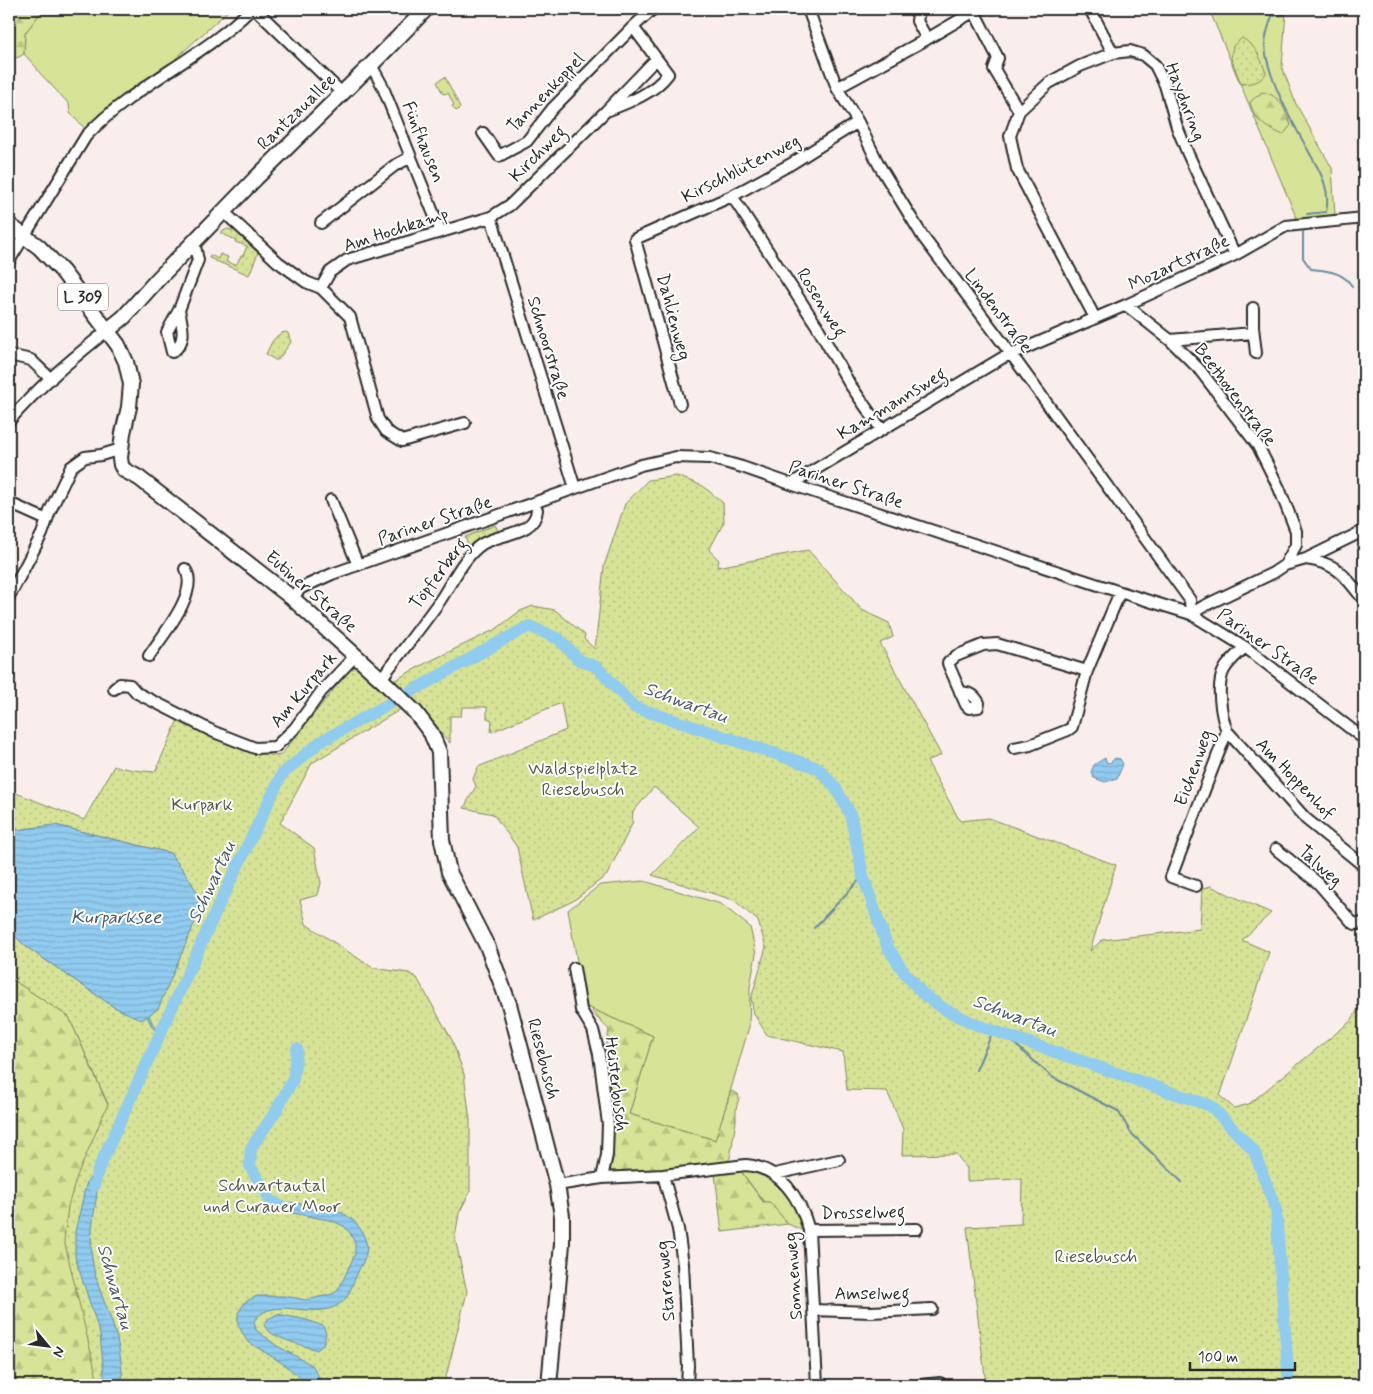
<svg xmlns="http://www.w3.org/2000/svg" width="1373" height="1394" font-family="Mynerve,sans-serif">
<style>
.grass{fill:#d7e396;stroke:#818760}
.forest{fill:url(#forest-firs);stroke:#818760}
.park{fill:url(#park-dots);stroke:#818760}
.water{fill:url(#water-rules);stroke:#688ba1}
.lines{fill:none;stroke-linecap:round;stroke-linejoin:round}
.stream{stroke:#688ba1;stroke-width:2}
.river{stroke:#90cbf0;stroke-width:12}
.minor-casing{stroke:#2b2b2b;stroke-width:14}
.major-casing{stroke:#2b2b2b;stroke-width:18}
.minor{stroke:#fff;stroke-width:10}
.major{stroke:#fff;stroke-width:14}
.labels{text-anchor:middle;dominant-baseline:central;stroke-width:4;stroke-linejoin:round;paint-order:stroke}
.shield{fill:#fff;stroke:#6b6b6b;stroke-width:1}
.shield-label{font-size:16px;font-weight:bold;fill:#2b2b2b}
.street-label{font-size:18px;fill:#2b2b2b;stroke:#fff}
.park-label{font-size:18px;fill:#565946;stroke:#fff}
.water-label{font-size:19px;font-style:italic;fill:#495b66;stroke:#fff}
</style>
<defs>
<pattern id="forest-firs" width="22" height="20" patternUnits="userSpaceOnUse" patternTransform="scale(1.25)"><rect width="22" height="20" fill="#d7e396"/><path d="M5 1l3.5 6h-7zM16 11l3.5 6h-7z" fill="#b9c381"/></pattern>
<pattern id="park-dots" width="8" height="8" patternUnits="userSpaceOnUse" patternTransform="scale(1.25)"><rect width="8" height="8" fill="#d7e396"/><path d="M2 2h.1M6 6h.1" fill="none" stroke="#b9c381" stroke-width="1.8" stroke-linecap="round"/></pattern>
<pattern id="water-rules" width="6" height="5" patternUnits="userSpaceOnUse" patternTransform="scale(1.25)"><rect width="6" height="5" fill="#90cbf0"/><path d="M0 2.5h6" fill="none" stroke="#7caece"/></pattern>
</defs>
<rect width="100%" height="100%" fill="#f9eeeb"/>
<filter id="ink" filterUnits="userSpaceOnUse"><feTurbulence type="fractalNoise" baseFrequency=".02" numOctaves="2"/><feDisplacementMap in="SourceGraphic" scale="10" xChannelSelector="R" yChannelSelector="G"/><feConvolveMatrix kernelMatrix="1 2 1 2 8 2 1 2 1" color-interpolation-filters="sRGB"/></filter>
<g filter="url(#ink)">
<!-- grass -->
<path class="grass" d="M40 9H230L114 115 93 137 70 113 69 104 38 71 37 68 24 54 25 33 42 11Z
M1286 12 1282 67 1296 104 1332 168 1335 215 1297 219 1211 14Z
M445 77 460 107 459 109 456 111 452 106 454 105 448 93 443 94 437 82Z
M644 881 721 904 750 927 756 954 750 987 749 1027 716 1140 629 1114 653 1036 585 1006 568 910 600 885Z
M751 1168 774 1176 795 1203 806 1232 788 1224 770 1203 764 1202 740 1170H748Z"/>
<!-- forest -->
<path class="forest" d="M9 9H40L42 11 25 33 24 54 17 58 9 51Z
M1262 92C1281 95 1284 109 1291 125L1283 135C1265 126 1255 123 1250 102Z
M9 975 13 980 69 1017 114 1119 105 1385H9Z
M592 1009 653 1036 629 1114 715 1140 731 1091 738 1094 739 1098 736 1109V1121L730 1158 727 1162 661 1170H637L610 1173 608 1171 602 1054 607 1042 609 1030C604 1023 593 1017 592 1009Z
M740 1170 763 1202H770L788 1224 722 1232 715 1174Z"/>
<!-- park -->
<path class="park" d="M1242 38C1257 47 1260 57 1266 73 1260 83 1252 83 1241 84L1231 58 1233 46Z
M227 229 235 231 258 253 249 275 209 258 210 255 218 259 220 254 228 257 226 262 236 265 241 256H243L247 246 235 242 236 240 220 233Z
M286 332 288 333 291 342 278 360H275L266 354C271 344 274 334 286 332Z
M677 476 703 486 723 503 724 522 709 550 719 560 717 567 808 550 862 610 889 623 893 637 880 643 941 755 927 761 960 821 989 818 1116 865 1090 951 1102 940 1200 929 1202 889 1210 886 1271 913 1242 940 1269 952 1220 1096 1234 1108 1249 1104 1351 1021 1364 999V1385H986L967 1227 1021 1224 1022 1179 967 1181V1169L956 1154 902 1155 903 1129 887 1091 847 1090 843 1052 767 1035 754 1014 751 999 766 947 758 921 734 900 652 875 699 827 654 787 633 812 632 824 607 875 573 901 533 920 517 847 493 814 464 808 476 786 473 779 478 767 566 730 561 703 491 732 492 720 487 718V707H462L461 716H450V743L410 699 401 709 312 763 280 823 314 848 321 883 318 895 300 900 306 924 373 968 409 973 417 978 452 1040 464 1074 470 1120V1192L459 1213 455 1238 467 1292 444 1385H97V1378L64 1240 68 1206 77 1176 108 1104 69 1017 13 980 9 975V930L25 946 114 1007 143 1019 146 1017 188 877 170 853 55 825 9 831V792L16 793 84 820 114 766 133 770 155 772 178 720 215 739 274 756 281 755 359 658 388 684 424 664 496 629 520 611 533 606 555 610 585 635 584 639 595 649 604 566 625 504 648 480Z
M495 525 500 534 471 552 465 537Z"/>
<!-- water -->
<path class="water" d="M1105 758 1106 762 1110 763 1115 758 1120 759 1123 764 1117 779 1105 782 1094 778 1091 772 1094 765Z
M55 825 170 853 188 877 203 903 158 1009 149 1015 153 1025 161 1033 160 1035 152 1027 147 1016 142 1020 114 1007 25 946 9 930V831Z
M98 1170C99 1200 88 1229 92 1258 95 1285 108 1307 115 1332 120 1349 122 1367 123 1385H105L100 1334 75 1257V1232L87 1181Z
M271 1201C292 1203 323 1205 342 1213 355 1219 362 1229 366 1242 369 1254 362 1263 357 1274 353 1282 350 1295 343 1301 319 1325 274 1292 254 1321L256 1330 277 1346 312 1365 321 1380 322 1385H307L301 1378 282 1363 247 1341 238 1325V1313L245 1302 257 1296H285L306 1300 333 1294 339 1289 355 1254V1243L350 1233 345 1227 333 1221 278 1210Z
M277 1314 307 1320 323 1326 326 1333 323 1345 317 1350C303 1345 269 1338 264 1325L267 1320Z"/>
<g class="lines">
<!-- stream -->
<path class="stream" d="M1285 9 1283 15 1272 16C1269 26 1265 35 1265 46 1267 78 1293 123 1309 152 1320 172 1331 188 1326 212L1307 214
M1303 232V258L1311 269C1327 271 1342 271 1352 286
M814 928 863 876
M1007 1037 1052 1077 1118 1111 1131 1133 1182 1182
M976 1070 993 1031"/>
<!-- river -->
<path class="river" d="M94 1186 98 1170 217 909 282 774 320 742 529 626 559 639 579 660 597 667 634 707 818 768 835 787 850 813 863 876 887 946 904 972 924 995 946 1010 977 1025 1211 1106 1254 1151 1276 1210 1289 1385
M284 1208 271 1201 250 1166 251 1148 276 1111 293 1079 297 1049"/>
<!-- minor casing -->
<g class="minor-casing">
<path id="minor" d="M255 9 342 93
M808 9 837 88 858 122 879 165 923 237 1011 354 1190 600 1191 614
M914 9 918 16 917 21 927 39
M1088 9 1091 11 1113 53
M974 11 998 58 994 69 1019 111
M371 65 382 85 441 232
M837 88 927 39 978 9
M609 110C630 102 654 93 668 74L633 27 653 9
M483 133 499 156 527 141 552 109 633 27
M732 196 817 326 849 383 881 429
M224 212 278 262 306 282 321 288 350 317 378 419 386 431 402 441 465 423
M491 217 575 488
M321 223 394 166 411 157
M9 261 86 136C135 84 201 59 251 9
M321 288 330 272 347 260 491 217 510 205 606 111 656 59
M1126 305 1170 340 1199 369 1258 446 1279 488 1296 531V545L1285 565 1273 573 1204 606 1191 614
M1253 308V327L1256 353
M179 310C182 325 188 342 172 352L167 332 179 310 198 260 194 242
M1095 318 1017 169 1010 136 1019 111 1049 83 1080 66 1113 53 1130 51 1143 55 1155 65 1165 85 1177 127 1188 154 1235 255
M1170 340 1253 333
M9 355 31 360 51 379
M680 404 635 239 732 196 791 164 858 122
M9 421C38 387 73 358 108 330
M791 484 1002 358 1126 305 1235 255 1286 226 1364 218
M331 500 358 565
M9 503 47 520
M1306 559C1340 564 1344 576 1364 600
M1285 565 1306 559 1359 533 1364 534
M9 597 42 534 50 511 71 467 85 457 101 455 121 449
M292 598 301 588 332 574 641 465 676 457 710 458 742 467 811 491 1120 592 1191 614 1245 647 1364 739
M149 656C161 637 201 591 185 569
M381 679C401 652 422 626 441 599 452 582 465 555 482 544 500 533 535 535 537 510
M114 689 120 684 130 685 137 693 214 732 255 748 275 747 295 728 321 692 355 656
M960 692C970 693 974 694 979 703L978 707 969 708 966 705 949 666 948 663 956 656 983 645 997 644 1087 671
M1227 731 1306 819 1364 866
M1014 748 1030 745 1068 730 1072 727 1087 671 1120 592
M1276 849 1318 883 1351 921 1355 924 1364 923
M1196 886 1171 877 1227 731C1221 716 1216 685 1224 670 1229 661 1238 654 1245 647
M574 968 581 1010 593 1030 599 1054 608 1124 607 1155 602 1178
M775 1174 839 1160
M663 1175 678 1229 683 1264 688 1366 687 1385
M557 1185 602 1178 663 1175 746 1165C781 1168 800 1198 809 1230L817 1385
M809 1230 917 1229
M813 1310 871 1312 932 1309
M920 1385 940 1383"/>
</g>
<!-- major casing -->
<g class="major-casing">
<path id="major" d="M9 225 39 247 62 271 118 345 126 362 131 384 129 407 123 433 120 458 121 465 124 470 139 478 292 598 381 679 415 712 431 733 439 752 442 840 449 872 488 948 509 1004 557 1185 562 1216V1244L549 1385
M108 330 124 317 157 280 256 178 373 63 426 9"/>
</g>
<!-- minor -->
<use href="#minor" class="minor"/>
<!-- major -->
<use href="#major" class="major"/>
</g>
</g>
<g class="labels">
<!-- shield labels -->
<rect class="shield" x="58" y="283.5" width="50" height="27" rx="4"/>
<g class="shield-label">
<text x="83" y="297">L 309</text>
</g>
<!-- street labels -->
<g class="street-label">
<text transform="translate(546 93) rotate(-46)">Tannenkoppel</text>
<text transform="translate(1185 102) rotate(69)">Haydnring</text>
<text transform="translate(297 112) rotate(-44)">Rantzauallee</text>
<text transform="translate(423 142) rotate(68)">Fünfhausen</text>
<text transform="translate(538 154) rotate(-45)">Kirchweg</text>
<text transform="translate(741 169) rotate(-27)">Kirschblütenweg</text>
<text transform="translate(396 230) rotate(-18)">Am Hochkamp</text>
<text transform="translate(1179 263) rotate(-25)">Mozartstraße</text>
<text transform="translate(821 303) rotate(58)">Rosenweg</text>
<text transform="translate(998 311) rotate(53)">Lindenstraße</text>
<text transform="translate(673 317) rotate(75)">Dahlienweg</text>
<text transform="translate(548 348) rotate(73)">Schnoorstraße</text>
<text transform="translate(1235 395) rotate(53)">Beethovenstraße</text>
<text transform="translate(892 404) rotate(-31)">Kammannsweg</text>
<text transform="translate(846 485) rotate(18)">Pariner Straße</text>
<text transform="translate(435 521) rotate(-19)">Pariner Straße</text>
<text transform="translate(439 574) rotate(-53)">Töpferberg</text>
<text transform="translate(311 592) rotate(41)">Eutiner Straße</text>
<text transform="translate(1268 647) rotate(35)">Pariner Straße</text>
<text transform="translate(304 690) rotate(-50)">Am Kurpark</text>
<text transform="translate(1194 768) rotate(-70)">Eichenweg</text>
<text transform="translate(1295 779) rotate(46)">Am Hoppenhof</text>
<text transform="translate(1320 866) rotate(42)">Talweg</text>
<text transform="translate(543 1059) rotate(75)">Riesebusch</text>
<text transform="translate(616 1084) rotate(83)">Heisterbusch</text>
<text transform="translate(863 1213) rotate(-1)">Drosselweg</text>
<text transform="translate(794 1276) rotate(-94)">Sonnenweg</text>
<text transform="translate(666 1281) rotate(-95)">Starenweg</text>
<text x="872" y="1294">Amselweg</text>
</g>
<!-- park labels -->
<g class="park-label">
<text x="583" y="769">Waldspielplatz<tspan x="583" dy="21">Riesebusch</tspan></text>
<text x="202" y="805">Kurpark</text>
<text x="272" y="1186">Schwartautal<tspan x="272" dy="21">und Curauer Moor</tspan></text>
<text x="1096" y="1257">Riesebusch</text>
</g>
<!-- water labels -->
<g class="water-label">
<text transform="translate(686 703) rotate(20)">Schwartau</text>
<text transform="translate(212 882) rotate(-65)">Schwartau</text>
<text x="116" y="917">Kurparksee</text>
<text transform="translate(1015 1016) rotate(21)">Schwartau</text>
<text transform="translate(115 1287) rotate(74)">Schwartau</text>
</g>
</g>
<!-- margin -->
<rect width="1373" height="1394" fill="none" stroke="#fff" stroke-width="30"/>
<rect x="15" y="15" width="1343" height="1364" fill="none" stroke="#2b2b2b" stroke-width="2" filter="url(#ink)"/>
<!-- north arrow -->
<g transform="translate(48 1346) rotate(119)" stroke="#ffffff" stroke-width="4" paint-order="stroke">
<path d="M0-4L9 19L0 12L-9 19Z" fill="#2b2b2b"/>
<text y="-8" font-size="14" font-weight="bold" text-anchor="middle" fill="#2b2b2b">N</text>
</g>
<!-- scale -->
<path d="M1190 1362v8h105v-8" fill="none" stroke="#2b2b2b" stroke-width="2.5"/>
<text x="1198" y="1362" font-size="15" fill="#2b2b2b" stroke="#ffffff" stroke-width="4" paint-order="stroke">100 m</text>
</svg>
